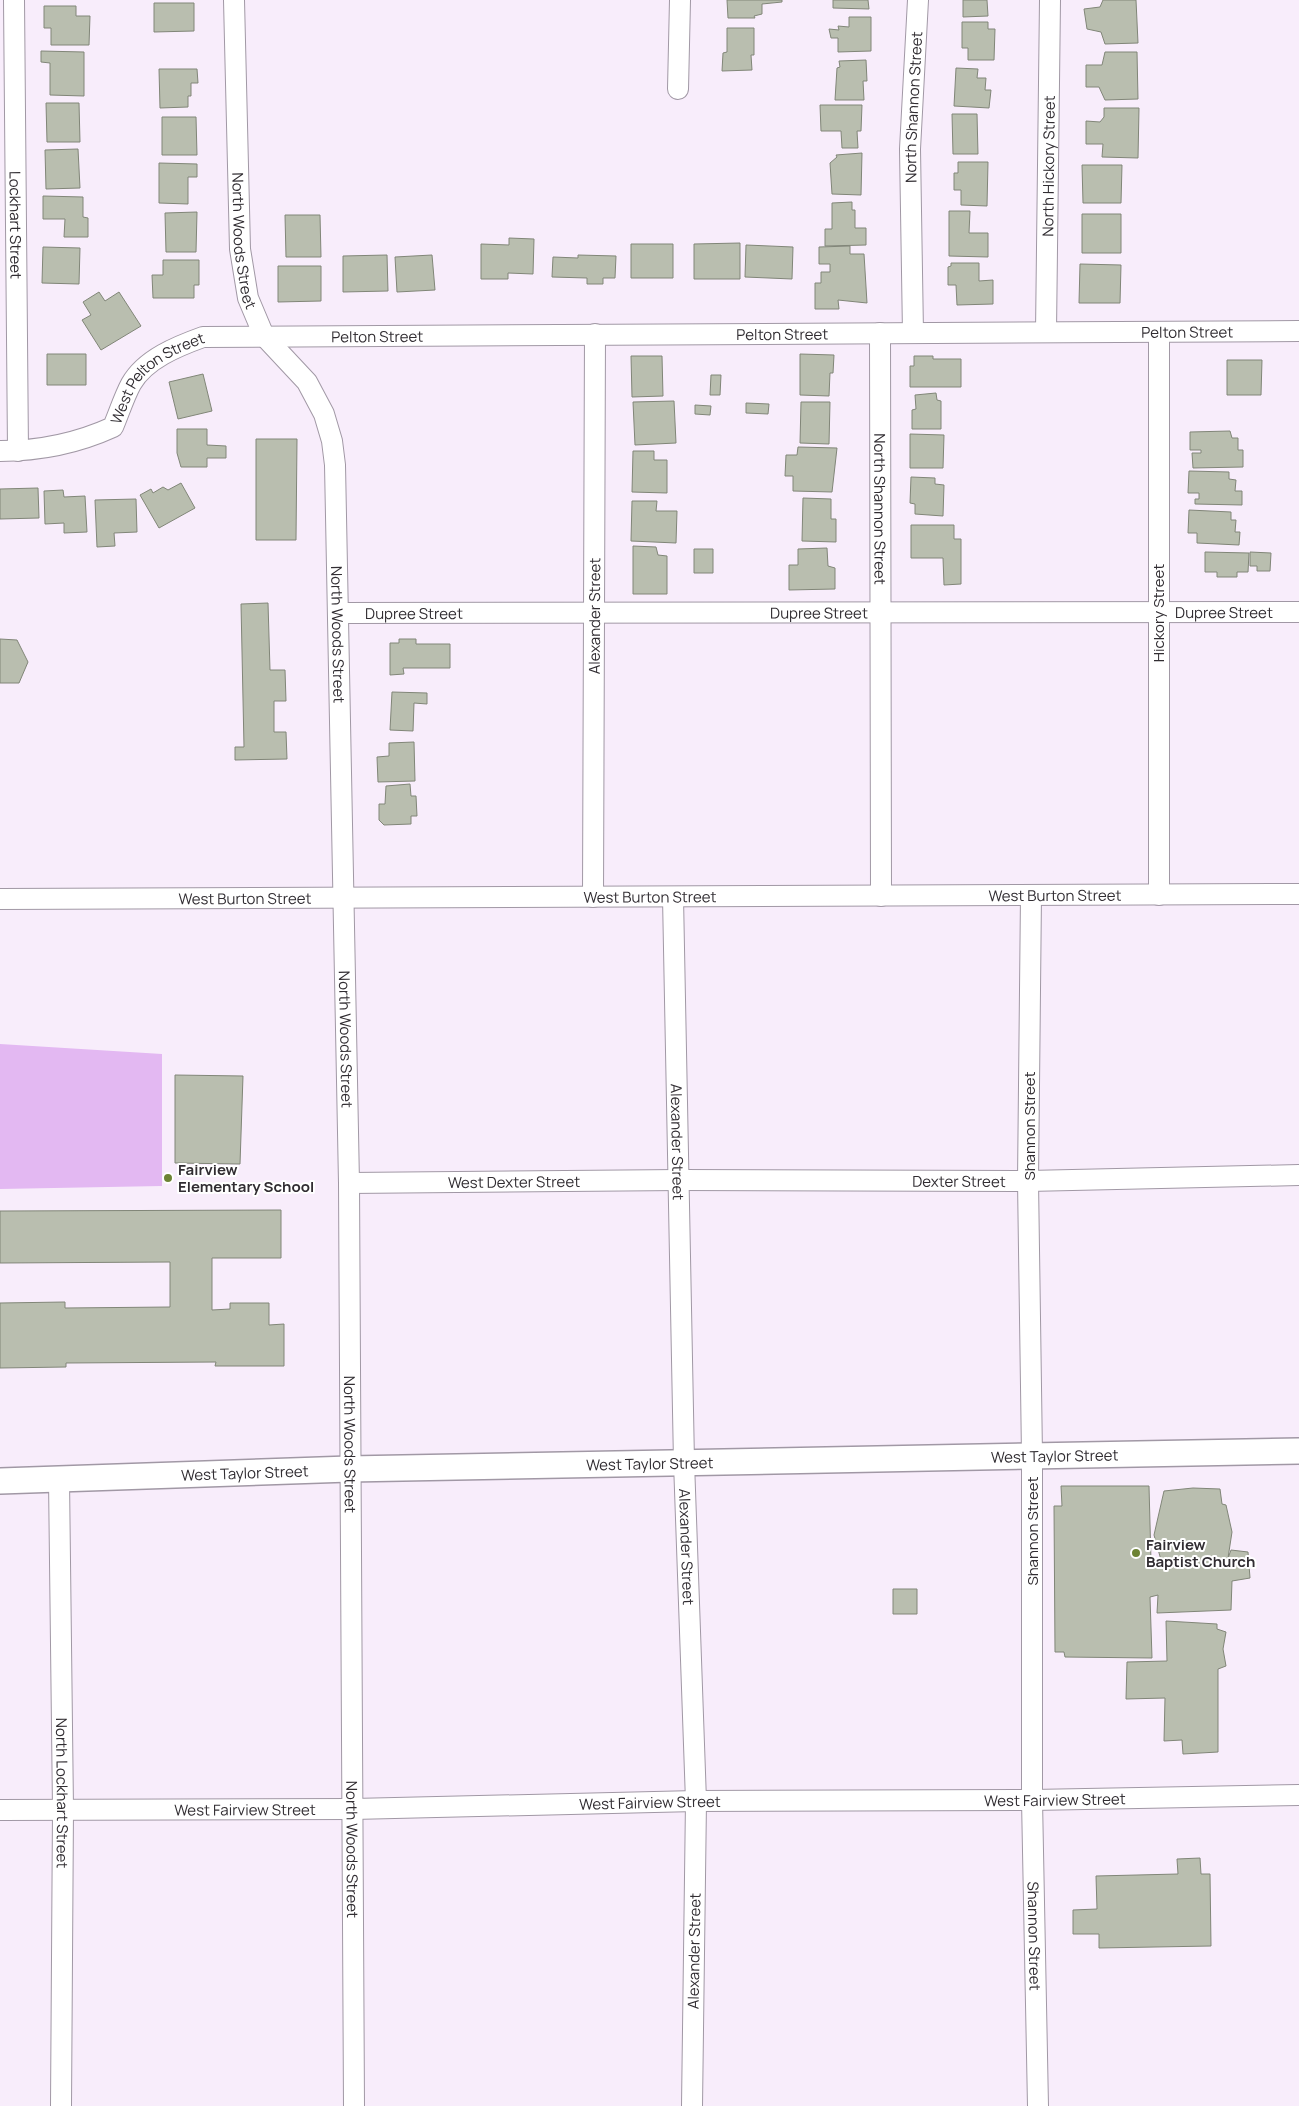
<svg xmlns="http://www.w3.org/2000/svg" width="1299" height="2106" font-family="Manrope,sans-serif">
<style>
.green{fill:#e3b8f2}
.building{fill:#b9beaf;stroke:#818678}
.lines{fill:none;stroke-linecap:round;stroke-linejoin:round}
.minor-casing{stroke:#a198a5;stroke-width:22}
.major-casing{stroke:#a198a5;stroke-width:28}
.minor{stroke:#fff;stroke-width:20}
.major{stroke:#fff;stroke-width:25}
.poi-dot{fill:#6d8334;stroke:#fff;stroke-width:2}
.labels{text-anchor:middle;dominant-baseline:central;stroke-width:4;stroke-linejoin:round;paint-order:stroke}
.street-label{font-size:15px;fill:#312d32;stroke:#fff}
.poi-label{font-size:15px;font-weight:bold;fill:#312d32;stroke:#fff;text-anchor:start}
</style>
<rect width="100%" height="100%" fill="#f8edfb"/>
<!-- green -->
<path class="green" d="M0 1044 162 1054V1186L0 1189Z"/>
<!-- building -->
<path class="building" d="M727 0H782V2L762 4V14L754 16 755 18H728Z
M833 0H868L869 9 833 8Z
M963 0H987L988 16 963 17Z
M1103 0H1136L1138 43 1105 44 1101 32 1087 29 1084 9 1100 7Z
M154 3H194V31L154 32Z
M44 6H76V16H90L89 45H51V28H44Z
M849 17H871V51L838 52V38H831L829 29 839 30 838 26 849 27Z
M962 22H988V29H995L994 60H968V48H962Z
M727 28H754V55H751L752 70 722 71 723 53 727 52Z
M41 51 84 52V96L50 95V63L41 62Z
M1105 52H1137L1138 99 1105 100 1099 87H1086V65H1102Z
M866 60 867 81H863L864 100H835L837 68 840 67 839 61Z
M956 68 978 69 977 78H986L985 90H991L989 108 954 106Z
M159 69H197L198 83H191V96H188V107L160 108Z
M46 103H79L80 142H47Z
M820 105H862L861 131H857L858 148H842L841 131H821Z
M1104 108H1139L1138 158 1102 157 1103 144H1086V121L1100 122 1104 117Z
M952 114H977L978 154H953Z
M162 117H196L197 155H162Z
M78 149 80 188 46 189 45 150Z
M862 153 861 195 832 194 830 163 837 157 836 155Z
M958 162H988L987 206 961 205V190H954V173H958Z
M159 163 197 164V177H188V204L159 203Z
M1082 165H1122L1121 203H1083Z
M43 196 83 197V217L88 218V237H64L65 219H43Z
M852 202V210H855V228H866V245L825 246V229H832V203Z
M949 211H970L969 233H988V257L949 256Z
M197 212 196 252H166L165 213Z
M1082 214H1121V253H1082Z
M285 215H320L321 257H286Z
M509 238 534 239 533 274 508 273V279H481V244L509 245Z
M740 243V279H694V244Z
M631 244H673V278H631Z
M746 245 793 247 792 279 745 277Z
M850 246V254H864L867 303 838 300 839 309H815V283H821V272H830V264H819V247Z
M43 247 80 248 79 284 42 283Z
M387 255 388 291 343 292V256Z
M432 255 435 290 397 292 395 257Z
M578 255 616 256 615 278H603V284H587V278L552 277 553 257 578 258Z
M163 260H199V285H194V298H153L152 275H163Z
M951 263H979V281L993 280V304L957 305 956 285H948V267L951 266Z
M1080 264 1121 265 1120 303H1079Z
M278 266H321V301L278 302Z
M99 292 105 301 119 292 141 326 101 350 82 320 91 315 83 302Z
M47 354H86V385H47Z
M800 354 834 355 833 373H830L829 396 800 395Z
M631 356H662L663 396 632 397Z
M914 356H933V359H961V387H910V366H914Z
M1227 360H1262L1261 395H1227Z
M203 374 212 411 178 419 169 382Z
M711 375H721L720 395H710Z
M936 393 937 400 941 401V429H912V410L916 409 915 395Z
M674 401 676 443 635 445 633 402Z
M801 402H830L829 444 800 443Z
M746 403 769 404 768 414 746 413Z
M695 405 711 406 710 415 695 414Z
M177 429H207V445L226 446V458H207V467H181L177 453Z
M1230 431 1232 438H1238V450H1243V467L1193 468 1192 453H1201V450H1190V432Z
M910 434 944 435 943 468H910Z
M256 439H297L296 540H256Z
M798 447 837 448 832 492 793 491V476H785L786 455H797Z
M633 451H654V460H667V493L632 492Z
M1189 471 1229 472V479L1236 480 1235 491H1242V505L1195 504V499H1199V493H1188Z
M911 477 935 478V484L944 485 943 516 915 514V504L910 503Z
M181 483 195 508 159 528 140 495 151 489 153 493 163 487 168 490Z
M38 488 39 518 0 519V489Z
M63 490 64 497 85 496 87 532 64 533V523L45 524 44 491Z
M803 498 831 499V519H836V542L802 541Z
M136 499 137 532 114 533 115 546 97 547 95 500Z
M632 501H657L656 511H677L676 543 631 541Z
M1189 510 1231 512V520H1236L1235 532H1240L1239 545 1197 543V533H1188Z
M911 525H954V539H961V584L944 585 943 558H911Z
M633 546 656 547 658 555 667 556V594H633Z
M827 548 828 566 835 568V589L789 590V565H798V549Z
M694 549H713V573H694Z
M1205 552 1249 553 1248 572H1237V577H1217V572H1205Z
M1250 552 1271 553 1270 571H1257V566H1250Z
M268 603 270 670H285L286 701H274V732H286L287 759 235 760V747H244L241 604Z
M0 639 17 640 28 662 19 683H0Z
M399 639H416V644H450V668H403L404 674 390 675V643H399Z
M392 692 427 693V704L414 703 413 731 390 730Z
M414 742 415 781 378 782 377 757 389 756V743Z
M410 784 411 796H416L417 816H411V824L384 825 379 820V804H385L386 786Z
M175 1075 243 1076 240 1164 175 1163Z
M281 1210V1258H212V1310L230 1309V1303H269V1325L284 1324V1366H215L216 1362 66 1363V1367L0 1368V1303L65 1302V1308L170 1307V1262L0 1263V1211Z
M1061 1486H1149L1151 1561 1161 1560 1154 1535 1164 1491 1193 1488 1220 1489 1222 1504 1226 1505 1232 1532 1228 1558 1231 1550 1248 1552 1250 1578 1232 1581 1231 1610 1157 1613 1158 1595 1150 1597 1152 1658 1065 1657 1064 1652H1055L1054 1506H1062Z
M893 1589H917V1614H893Z
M1166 1621 1217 1624V1629L1226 1632 1223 1649 1226 1666 1218 1669V1752L1183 1754 1182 1740 1164 1741 1165 1698 1126 1699 1127 1662 1167 1661Z
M1200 1858 1201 1874H1210L1211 1946 1099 1948V1934H1073V1910L1097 1909 1096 1876 1178 1874 1177 1859Z"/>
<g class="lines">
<!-- minor casing -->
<g class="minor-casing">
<g id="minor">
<path id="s1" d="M14 0 18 451"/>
<path id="s2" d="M234 0 240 249 248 298 264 336 307 382 324 414 332 441 335 465 349 1183 354 2106"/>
<path d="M678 89 680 0"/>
<path id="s3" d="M1046 332 1050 0"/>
<path d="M1159 332V895"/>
<path id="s4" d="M880 333 881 896"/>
<path id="s5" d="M913 333 910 149 918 0"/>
<path id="s6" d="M0 451C39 451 78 443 113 427 119 413 124 397 131 384 145 359 178 346 203 337L1299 331"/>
<path id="s7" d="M339 613 1299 612"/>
<path id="s8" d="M1031 895 1028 1181 1032 1455V1800L1038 2106"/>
<path id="s9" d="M593 897 595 334"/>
<path id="s10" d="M673 897 684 1462 696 1801 692 2106"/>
<path id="s11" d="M0 899 1299 894"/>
<path id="s12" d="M349 1183 680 1180 1028 1181 1299 1175"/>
<path id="s13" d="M59 1479 63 1809 61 2106"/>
<path id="s14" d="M0 1810 353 1809 696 1801 1032 1800 1299 1795"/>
</g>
</g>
<!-- major casing -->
<g class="major-casing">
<g id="major">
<path id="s15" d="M0 1481 349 1469 1299 1451"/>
</g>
</g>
<!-- minor -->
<use href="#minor" class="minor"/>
<!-- major -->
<use href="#major" class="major"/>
</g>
<!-- markers -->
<g class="poi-dot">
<circle cx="168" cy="1178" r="5"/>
<circle cx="1136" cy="1553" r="5"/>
</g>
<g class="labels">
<!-- street labels -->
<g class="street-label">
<text stroke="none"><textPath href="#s5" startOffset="226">North Shannon Street</textPath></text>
<text stroke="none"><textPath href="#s3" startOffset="166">North Hickory Street</textPath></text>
<text stroke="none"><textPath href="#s1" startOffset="225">Lockhart Street</textPath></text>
<text stroke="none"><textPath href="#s2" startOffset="241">North Woods Street</textPath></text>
<text stroke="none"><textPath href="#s6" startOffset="1235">Pelton Street</textPath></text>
<text stroke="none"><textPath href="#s6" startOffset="830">Pelton Street</textPath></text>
<text stroke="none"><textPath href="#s6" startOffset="425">Pelton Street</textPath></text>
<text stroke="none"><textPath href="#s6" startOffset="186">West Pelton Street</textPath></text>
<text stroke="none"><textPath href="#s4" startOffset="176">North Shannon Street</textPath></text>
<text stroke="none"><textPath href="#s7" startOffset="480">Dupree Street</textPath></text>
<text stroke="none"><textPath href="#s7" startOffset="885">Dupree Street</textPath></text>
<text stroke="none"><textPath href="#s7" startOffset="75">Dupree Street</textPath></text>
<text transform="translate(1158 613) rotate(-90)">Hickory Street</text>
<text stroke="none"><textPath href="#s9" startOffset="281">Alexander Street</textPath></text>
<text stroke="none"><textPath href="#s2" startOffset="661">North Woods Street</textPath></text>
<text stroke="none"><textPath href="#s11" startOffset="1055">West Burton Street</textPath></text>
<text stroke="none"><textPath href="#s11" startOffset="650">West Burton Street</textPath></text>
<text stroke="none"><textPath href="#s11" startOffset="245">West Burton Street</textPath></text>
<text stroke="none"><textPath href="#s2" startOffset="1066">North Woods Street</textPath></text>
<text transform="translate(1029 1126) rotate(-90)">Shannon Street</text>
<text stroke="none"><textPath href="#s10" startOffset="245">Alexander Street</textPath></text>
<text stroke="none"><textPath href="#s12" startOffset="165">West Dexter Street</textPath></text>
<text stroke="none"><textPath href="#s12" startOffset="610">Dexter Street</textPath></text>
<text stroke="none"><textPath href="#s2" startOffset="1471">North Woods Street</textPath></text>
<text stroke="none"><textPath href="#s15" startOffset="1055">West Taylor Street</textPath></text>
<text stroke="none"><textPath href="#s15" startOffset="650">West Taylor Street</textPath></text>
<text stroke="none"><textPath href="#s15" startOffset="245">West Taylor Street</textPath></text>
<text transform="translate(1032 1531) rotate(-90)">Shannon Street</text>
<text stroke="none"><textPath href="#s10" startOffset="650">Alexander Street</textPath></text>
<text stroke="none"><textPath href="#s13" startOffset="314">North Lockhart Street</textPath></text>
<text stroke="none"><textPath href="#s14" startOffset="1055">West Fairview Street</textPath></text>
<text stroke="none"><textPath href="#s14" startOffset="650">West Fairview Street</textPath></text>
<text stroke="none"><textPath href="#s14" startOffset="245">West Fairview Street</textPath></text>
<text stroke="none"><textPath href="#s2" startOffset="1876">North Woods Street</textPath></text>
<text stroke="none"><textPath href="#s8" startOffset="1041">Shannon Street</textPath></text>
<text transform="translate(694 1951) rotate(-89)">Alexander Street</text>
</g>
<!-- poi labels -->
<g class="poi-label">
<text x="178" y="1169">Fairview<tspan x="178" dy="17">Elementary School</tspan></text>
<text x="1146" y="1544">Fairview<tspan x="1146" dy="17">Baptist Church</tspan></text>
</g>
</g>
</svg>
